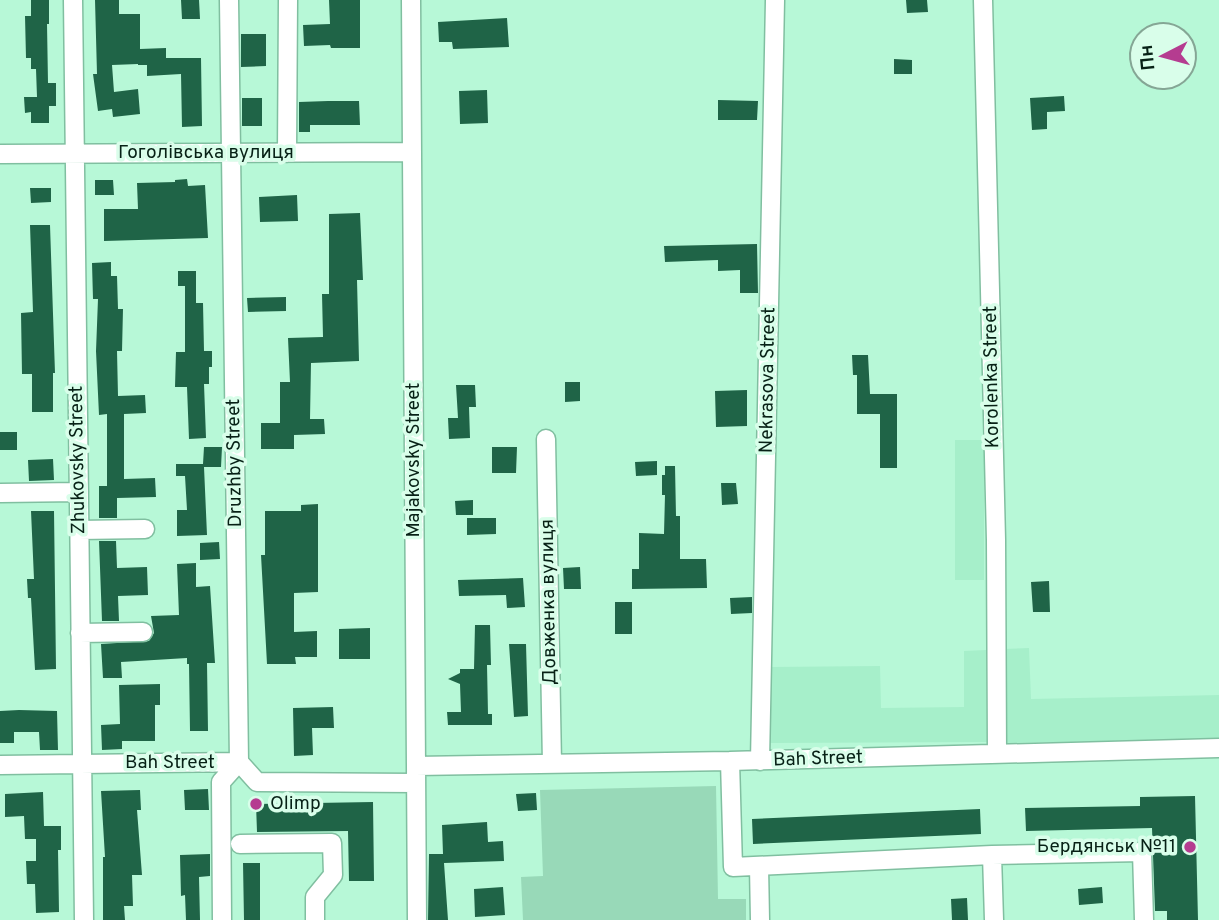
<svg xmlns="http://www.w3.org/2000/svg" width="1219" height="920" font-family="Overpass,sans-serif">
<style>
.built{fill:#a6efca}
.green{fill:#98d9b8}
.building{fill:#1f6447}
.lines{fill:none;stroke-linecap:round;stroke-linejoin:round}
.minor-casing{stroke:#80bfa0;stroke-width:21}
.minor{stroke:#fff;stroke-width:18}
.poi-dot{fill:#b53c90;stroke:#d9feea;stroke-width:2.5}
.labels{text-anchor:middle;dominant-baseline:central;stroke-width:7;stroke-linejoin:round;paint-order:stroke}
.street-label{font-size:19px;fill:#072116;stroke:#d9feea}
.poi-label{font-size:19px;fill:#072116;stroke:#d9feea;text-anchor:start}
</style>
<rect width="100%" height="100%" fill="#b7f8d7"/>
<!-- built -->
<path class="built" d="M955 440H984V580H955Z
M1029 648 1031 699 1219 695V739L1005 743 1003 649Z
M986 650 987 742 770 743 771 667 880 666 881 708 964 707V651Z"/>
<!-- green -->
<path class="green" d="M716 786 718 899H746V920H523L521 877 543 876 540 790Z"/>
<!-- building -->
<path class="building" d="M31 0H49V24H47L48 83H56V106H49V123H31V112L25 113 24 97H37L36 69H31V58H26L25 16H31Z
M95 0H119V14H140V49L166 48V58H201L202 126 182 127 181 74 147 76V65H138V64L112 65 114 92 138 89 140 114 113 117 112 109 98 111 93 74H97Z
M181 0H199L200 19H182Z
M329 0H360V48H331L330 45 304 46 303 25 330 24Z
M906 0H927L928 12 907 13Z
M507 18 509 47 453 49 452 42H439L438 22Z
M241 34H266V66L241 67Z
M894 59 912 60V74H894Z
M487 90 488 123 460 124 459 91Z
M1064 96 1065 111 1047 112V129L1032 130 1030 98Z
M242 98H262V126H242Z
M718 100 758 101 757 120H718Z
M328 101H359L360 125H310V132H299V102Z
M187 179 188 186 205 185 208 238 104 241V209H138L137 183 175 182V180Z
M95 180H113L114 195H95Z
M30 188H51V202L31 203Z
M297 195 298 221 260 222 259 197Z
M360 213 363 280H357L359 361 311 363 310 419H324L325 434 294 435V449H261V423H280V382H290L288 338 323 337 322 294H329V214Z
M30 225H50L55 373H53V412H32V374H22L21 313 33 312Z
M757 244 758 293H740V270L718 271V260L665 262 664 246Z
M111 262V276H117L118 309H123L122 351H117L118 396 145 395 146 413 124 414V479L155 478 156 497 117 498V518H99V486H107V414L99 415 96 351 98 299H93L92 263Z
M178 271H196V303H203L204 351H212V367H209V384H204L206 438 189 439 187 387H175L176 352H185V286H178Z
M286 297V311L248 312 247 298Z
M852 355H868L870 394H897V468H880V414H857V375H853Z
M565 382H580V401L565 402Z
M456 385H475L476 407H469L470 438 449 439 448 418H458Z
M747 390V426L716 427 715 391Z
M0 432H17V450H0Z
M204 447H222L221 467H204L207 535 177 536V510H187L185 476H176V464H203Z
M492 447H517L516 473H492Z
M53 459 54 480 29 481 28 460Z
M657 461V475L636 476 635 462Z
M665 466H675L676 516H680V559H706L707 588 632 589V569H639V533L664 534 665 495H662V475H665Z
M721 483H736L738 504 722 505Z
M473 500V515H456L455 501Z
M318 504V592L294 593V632L317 631V657H295L296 664H267L261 555H265V511H301V505Z
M31 511H54L56 669 35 670 31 598H28L27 579H34Z
M467 518H496V534L467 535Z
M99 541H116L117 568 147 567 148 595 118 596 119 621H102Z
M219 542 220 559 200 560V543Z
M196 563V587L210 586 215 663H207L208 731H190L189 664H187V658L121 662 122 678H103L101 644 149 641 154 633 151 616 179 615 177 564Z
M580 567 581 589H564L563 568Z
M523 578 525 607 507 608 506 595 459 596 458 580Z
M1049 581 1050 612H1033L1031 582Z
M752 597V613L731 614 730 598Z
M615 602H632V634H615Z
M475 625H490L491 665H487L488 714H492V725H448L447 712H461L460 684 448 679 460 673V669H474Z
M370 628V659H339V629Z
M509 644H526L528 716 514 717Z
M160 684V705H155V741H122V749L102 750 101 725 120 724 119 685Z
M333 707 334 728H312L313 755 294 756 293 708Z
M19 710 57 711 58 750H40L39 732H14V743H0V711Z
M208 789 209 810H185L184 790Z
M140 790 141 810H137L142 875H132L133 906H124L125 920H103V857H105L101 791Z
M43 792 44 826H61V850H58L59 912 36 913 35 884H27L26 861H36V839H25L24 816 5 817V794Z
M536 793 537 810 518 811 516 794Z
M1195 796 1198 920H1167V911H1155L1152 828 1026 831 1025 808 1140 806V797Z
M373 802 374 881H349L348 831 257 832 256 804Z
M980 809 981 834 753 844 752 819Z
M487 822 488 842 503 841 504 861 444 863 448 920H428L429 854H443L442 825Z
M210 854V876L199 877 200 920H186L185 895 181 896 180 855Z
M243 863H260V920H244Z
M503 887 505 915 475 917 474 889Z
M1102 887 1103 903 1079 905 1078 889Z
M967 898 968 920H952L951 899Z"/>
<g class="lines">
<!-- minor casing -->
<g class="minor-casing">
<path id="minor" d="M73 0 84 920
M411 0 417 920
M983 0 996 540 997 754
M287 153 288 0
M0 154 412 152
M546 439 552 764
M0 493 79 492
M79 530 145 529
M80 633 143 632
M730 761 733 867 992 855 1142 852 1144 920
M760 761 775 0
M0 765 239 762 257 782 416 783
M416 766 730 761 1219 748
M240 844 332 843 333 875 315 897V920
M992 855 994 920
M759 866 760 920
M222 920 221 782 239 762 229 0"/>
</g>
<!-- minor -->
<use href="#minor" class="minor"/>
</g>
<!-- markers -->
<g class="poi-dot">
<circle cx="256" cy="804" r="7"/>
<circle cx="1190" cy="847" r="7"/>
</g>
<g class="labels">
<!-- street labels -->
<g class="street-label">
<text x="206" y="153">Гоголівська вулиця</text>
<text transform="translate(992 377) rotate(-91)">Korolenka Street</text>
<text transform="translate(768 380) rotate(-89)">Nekrasova Street</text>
<text transform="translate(78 460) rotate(-91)">Zhukovsky Street</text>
<text transform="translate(414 460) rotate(-90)">Majakovsky Street</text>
<text transform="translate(235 463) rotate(-91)">Druzhby Street</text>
<text transform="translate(549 602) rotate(-91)">Довженка вулиця</text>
<text transform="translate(818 759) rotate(-2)">Bah Street</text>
<text x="170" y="763">Bah Street</text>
</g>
<!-- poi labels -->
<g class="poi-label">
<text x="270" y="804">Olimp</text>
<text x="1176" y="847" text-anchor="end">Бердянськ №11</text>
</g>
</g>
<!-- north arrow -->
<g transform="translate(1163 56) rotate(264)"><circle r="33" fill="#d9feea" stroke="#85a695" stroke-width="2"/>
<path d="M0-5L12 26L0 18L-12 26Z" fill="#b53c90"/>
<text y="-10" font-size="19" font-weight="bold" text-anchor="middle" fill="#072116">Пн</text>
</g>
</svg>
